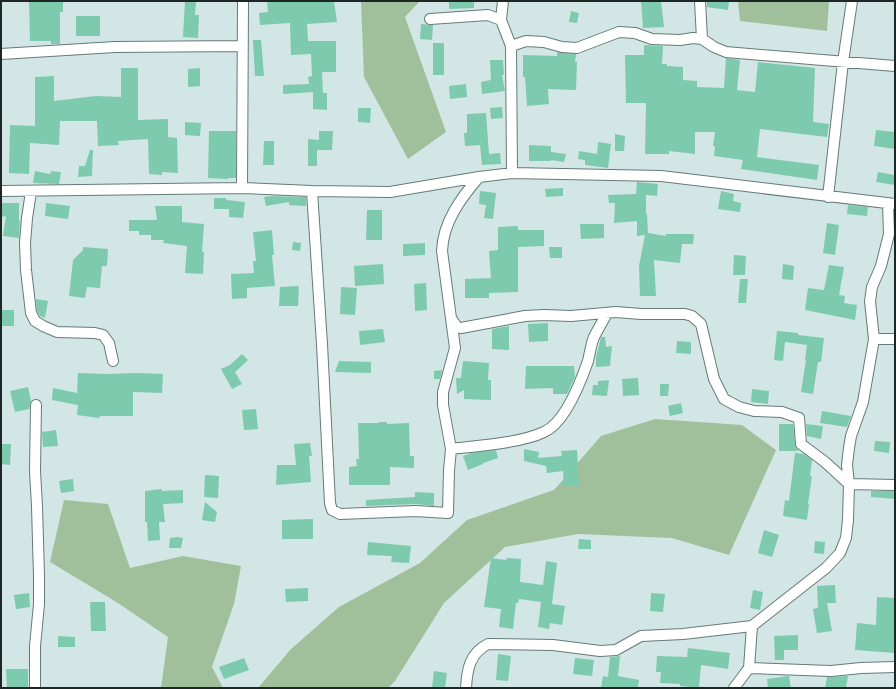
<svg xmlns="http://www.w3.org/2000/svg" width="896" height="689" font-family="Cabin,sans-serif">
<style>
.green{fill:#a0c09c}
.building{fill:#7ecaae}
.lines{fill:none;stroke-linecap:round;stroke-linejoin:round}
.street-casing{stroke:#667a79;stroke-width:12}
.street{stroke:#fff;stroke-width:10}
</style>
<rect width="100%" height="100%" fill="#d1e6e5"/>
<!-- green -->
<path class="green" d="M361 1H420L405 17 446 132 408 159 364 77Z
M738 1H829L827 31 740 21Z
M655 419 742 425 776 450 729 555 672 538 578 534 505 547 444 603 395 681 388 688H258L291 649 339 607 420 563 467 520 554 490 601 436Z
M64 500 108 504 130 568 183 556 241 566 234 604 212 667 223 688H161L168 637 118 603 50 562Z"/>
<!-- building -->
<path class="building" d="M29 1H63V12H60V44H51V41H30Z
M185 1H196L195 15H199L198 38 183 37Z
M267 1H334L337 22 307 24 308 41H336V72H322L323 93H327V110L313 109V92L283 94V85L309 84 308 77 312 76 311 54 291 55 290 23 260 25 259 13 268 12Z
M449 1H474V8L449 9Z
M641 1H661L664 27 643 28Z
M707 1H729L728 10 707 7Z
M571 11 579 13 577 23 569 22Z
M76 16H100V36H76Z
M421 24 433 25 432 40 420 39Z
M253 40H261L264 76H255Z
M433 43H444V75H433Z
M644 45 663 46 662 64H667V66L683 67V80L697 81V87L724 88 726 58 740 60 737 90 755 92 758 62 815 68 813 122 829 124 827 137 760 129 757 157 819 165 817 180 741 169 743 160 714 156 715 146H713L715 132H695V154L669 151V154H645L646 103H626L625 55H644Z
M557 52 576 54 575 62H577L576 90 548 89 549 104 527 106 525 77H523V55L557 56Z
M490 60H503L504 75H502L505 91 482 94 481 82 491 80Z
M121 68H138V120L168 119V137L177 138 178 173 162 172V175L149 174 148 139 118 141 119 145 98 146 97 121H60L59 145 30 143 29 174 9 173 10 125 35 126V77L54 76V101L96 96 121 97Z
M200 68V86L188 87V69Z
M466 84 467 97 450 99 449 86Z
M502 107 503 118 491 119 490 108Z
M358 108H371L370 123 358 122Z
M486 113 489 154 500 153 501 164 482 165 480 145 465 146 464 133H467V114Z
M185 122 201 123 200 136 185 135Z
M876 130 895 132V149L874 146Z
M209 131H236V178H228V179L208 178Z
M319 131H333L332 150H317V166H308V139L319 140Z
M615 134 625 136 624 151H615Z
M264 141H274V165H263Z
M598 142 611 144 608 168 585 165V160L578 159 579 151 597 154Z
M529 145 551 146V152L566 154 564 162 551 160V161H529Z
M90 150H93L92 176 78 177 79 166H85Z
M35 171 50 174 51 171 61 172 59 184 33 183Z
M878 172 895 175V185L876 182Z
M637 182 658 184 657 196 646 195V214H647L648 233 666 236V234H694L693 244H682L680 263 654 260 656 296H640L639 266 645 235 637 236V221L614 223 615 203H609L608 195 636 194Z
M563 188V196L546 197 545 189Z
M480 191 496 193 493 219 484 218 486 205 479 204Z
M721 191 734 194 733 201 741 203 740 212 718 209Z
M273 196 306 197V206L289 205V202L266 206 264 197Z
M214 198H226V200L245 202 243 218 229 217V209H214Z
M1 203H19V221H20L19 238 3 236 6 216 1 217Z
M46 203 70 206 68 219 45 216Z
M848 205 868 207 867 216 847 214Z
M155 206H182V222L204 224 202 252H204L203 274 185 273 187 246 163 243 164 240H151V235H139V231H129V220H157Z
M367 210H382V240H366Z
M827 223 839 225 835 255 823 253Z
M580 224H604V238L581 239Z
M518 226V230H544V246L518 247V292L489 293V298H465V279L491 278 489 251 498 250V227Z
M272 230 274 255H272L275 286 247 288V298L232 299 231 274 254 273 253 261H256L253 232Z
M293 242 301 243 300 251 292 250Z
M425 243V255L403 256V244Z
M83 247 108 249 107 266H102L100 288 87 287 85 298 69 296 73 260 83 250Z
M549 247H562V258H550Z
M734 255 746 256 745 275H733Z
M383 264 384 284 355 286 354 266Z
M783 264 794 266 793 280 782 279Z
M829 265 844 267 839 295 845 296 844 303 857 305 855 320 805 310 808 288 824 290Z
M740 279H748L746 303H738Z
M426 283 427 310 415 311 414 284Z
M299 286 298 306H279L280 287Z
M341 287 357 288 355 315 340 314Z
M36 299 48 301 45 318 40 316 37 311Z
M1 310H14V326H1Z
M548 323V341L529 342 528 324Z
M509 326V350L492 349V329Z
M383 329 385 342 360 345 359 331Z
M777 331 798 333V335L824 338 821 362H818L813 394 801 392 806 360H805L807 345 785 342 783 361 774 360Z
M601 337H605L606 347 612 346 610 366 596 367V357Z
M677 341 691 342V354L676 353Z
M242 354 248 360 235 372 242 384 232 389 221 369 230 365Z
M339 361 371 362V373L335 372Z
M463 361 489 363 488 380H491V400L464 399V390L457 394 456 378H461Z
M526 366H574L575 377 567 394H553V388L525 389Z
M442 370 440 379H434V371Z
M78 373 105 374 136 373 163 374 162 393 133 392V416H100L99 418 77 415 78 405 52 400 53 388 77 393Z
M638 378 639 395 623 396 622 379Z
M609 380 607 396 592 395 593 385H598V381Z
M660 384H669L668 396H660Z
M28 387 31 401 29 409 15 412 10 391Z
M752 389 769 391 768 404 751 402Z
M681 403 683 413 670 416 668 406Z
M256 409 258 429 244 430 242 410Z
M822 411 851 416 847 427 820 423Z
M379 422H387V424L409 423 410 456H414V468L390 467V485H349V467L357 466 356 459H359L358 423H379Z
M779 424H793L795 444 798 451H779Z
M806 424 823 426 821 439 807 436Z
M56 430 58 446 43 447 42 432Z
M875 441 890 442 889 453 874 451Z
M310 443 312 456H309L311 482 276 485 277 465H296L294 444Z
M1 444H11L10 465 1 464Z
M524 449 539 452 538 458 562 456 561 451 577 450 579 485 564 486 563 471 547 473 546 466 524 461Z
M496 450 498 458 483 463V464L468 470 463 456 471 453Z
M795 453 804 454 812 460 810 476H812L808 504H809L807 520 783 516 785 500 789 501Z
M205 475 219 476 218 498 204 497Z
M73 479 74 491 61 493 59 481Z
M162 489V491L183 490V503L163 504 165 522H159L160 540 148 541 147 522H145V491Z
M871 491H895V499L871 497Z
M415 492 434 493V506L415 504 366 506V500L415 497Z
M205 502 217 512 215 522 202 520Z
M313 519V539H282V520Z
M764 530 779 535 772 557 758 553Z
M177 537 183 538 181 548H169L170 538Z
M579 539 591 540V549H578Z
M815 541 825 542 824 554 814 553Z
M368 542 411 546 409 563 391 562 392 556 367 555Z
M491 558 506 560 507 558 521 559 520 582 543 585 546 561 557 563 552 604 565 606 562 625 550 623 549 629 538 627 541 602 519 599 518 603H516L513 629 499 627 501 609 484 607Z
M835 585 836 603H827L832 631 817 633 813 609 818 608 817 586Z
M308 588V601L286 602 285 589Z
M753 590 763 592 760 610 750 608Z
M29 593 30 607 16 609 14 595Z
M651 593 665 594 663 612 650 611Z
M877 597 895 598V653L855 650 857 623 876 625Z
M90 602H105L106 631H91Z
M798 635V650H784V660H775L774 636Z
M58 636 75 637V647H58Z
M688 648 730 653 728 669 701 665 699 688 680 686V684L660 683 661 672H656L657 656 687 657Z
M498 654 511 656 508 681 496 680Z
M620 656 618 676 639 680 638 688H601L603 676 608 677 610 657Z
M244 658 249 670 224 679 219 667Z
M575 658 594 660 592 676 573 674Z
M6 669H28V688H7Z
M434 671 447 673 445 688H432Z
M789 676 791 688H768L767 679Z
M848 676 846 688H825L827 677Z"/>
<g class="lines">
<!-- street casing -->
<g class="street-casing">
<path id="street" d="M503 1 501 20 511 46 512 173
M700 1 702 39
M430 19 488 15 501 20
M511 46 526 41 544 42 562 47 577 48 619 32 635 33 652 39 680 40 693 38 702 39 714 47 726 52 895 66
M1 54 115 47 242 46
M242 188 243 1
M1 191 242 188 312 191 390 192 479 177 512 173 661 176 895 204
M312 191 322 344 330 503 332 510 340 514 415 511 448 513 449 470 451 449 443 405V392L455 348 442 251C443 222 461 198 479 177
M31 192 27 218 25 243 26 270 31 313 35 321 43 326 57 332 95 333 103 335 109 343 113 361
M828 197 843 62 852 1
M451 318 457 327 461 328 525 316 544 315 571 316 616 312 641 314H685L692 316 701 324 714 379 724 399 739 407 754 411 782 412 799 418 801 444 825 462 849 484 895 485
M874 339H895
M451 449C477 446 521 443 544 432 565 423 581 381 588 361 590 353 591 344 594 337 598 329 603 321 607 313
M749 668 831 671 861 668 895 667
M35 688V646L39 604V576L37 506 35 471 36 405
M466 688C467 669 470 653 488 644L553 645 600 651 616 650 641 636 683 634 752 626
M734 688 749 668 752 626 826 568 840 553 846 538 848 520 849 484 847 465 849 448 851 436 863 402 874 339 870 301 872 287 881 266 889 234 888 203"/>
</g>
<!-- street -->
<use href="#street" class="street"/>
</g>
<!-- border -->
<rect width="896" height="689" fill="none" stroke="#1d2525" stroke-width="4"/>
</svg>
